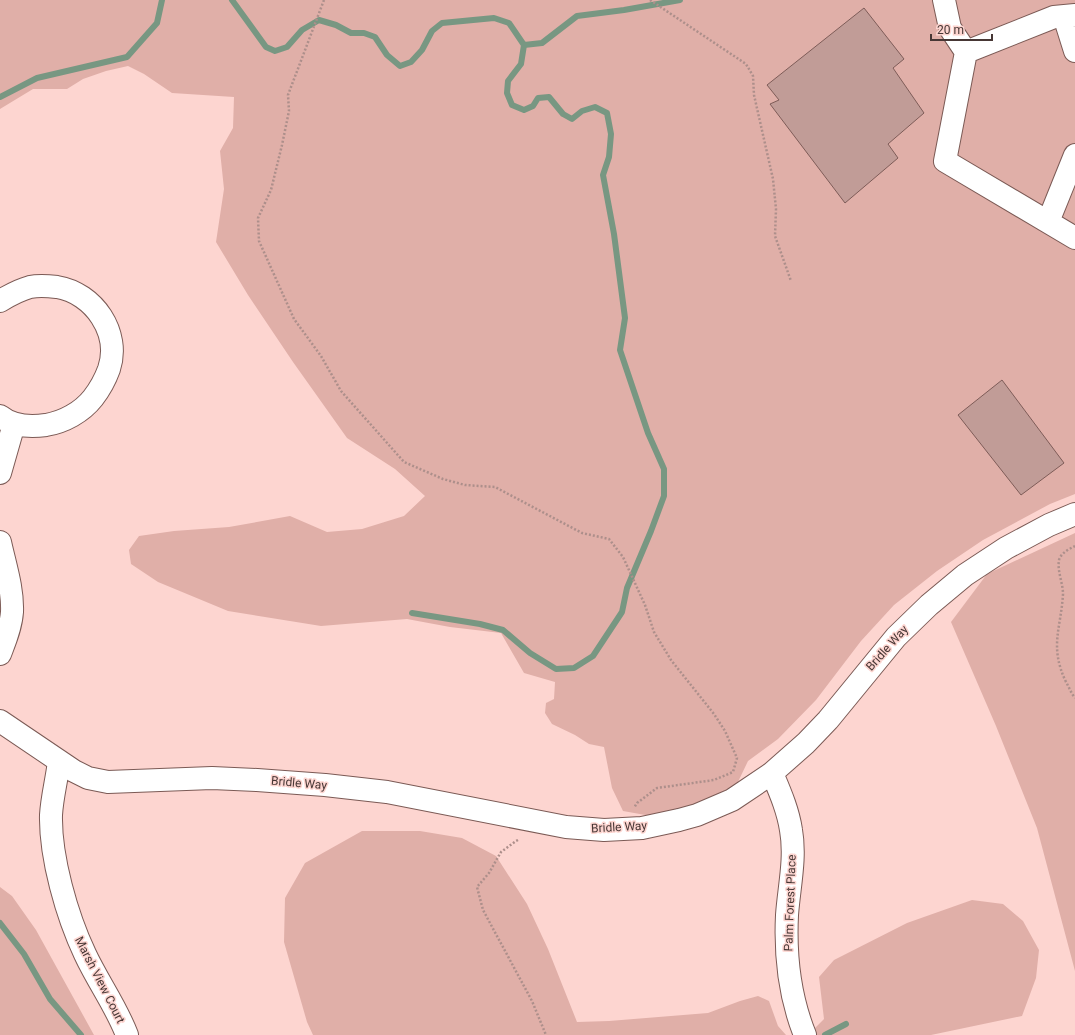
<svg xmlns="http://www.w3.org/2000/svg" width="1075" height="1035" font-family="Roboto,sans-serif">
<style>
.green{fill:#e0afa8}
.lines{fill:none;stroke-linecap:round;stroke-linejoin:round}
.stream{stroke:#789782;stroke-width:6}
.building{fill:#c19c97;stroke:#7e5c58}
.minor-casing{stroke:#7b5a55;stroke-width:24}
.path{stroke:#ad8f8b;stroke-width:2.5;stroke-dasharray:2 2;stroke-linecap:butt}
.minor{stroke:#fff;stroke-width:22}
.labels{text-anchor:middle;dominant-baseline:central;stroke-width:3;stroke-linejoin:round;paint-order:stroke}
.street-label{font-size:12px;fill:#473735;stroke:#fdd5d0}
</style>
<rect width="100%" height="100%" fill="#fdd5d0"/>
<!-- green -->
<path class="green" d="M0 0H1075V494L1050 504 983 540 937 571 894 605 861 641 816 700 778 739 748 761 737 784 687 810 651 816 623 811 612 788 604 747 589 744 575 735 552 724 545 713 546 703 554 699 555 682 524 673 501 633 450 627 407 619 321 626 228 611 158 582 131 564 129 550 139 536 174 531 229 527 290 516 327 532 362 529 404 516 425 496 395 469 347 438 293 362 248 295 216 242 224 189 220 151 233 128 234 97 172 93 144 74 128 66 106 71 83 79 67 89H33L0 109Z
M1075 533V971L1037 828 996 726 951 622 987 574Z
M362 831H420L462 838 496 856 527 904 548 949 577 1022 609 1021 708 1013 740 1001 758 996 769 1001 778 1026 786 1035H313L307 1022 284 942 285 898 305 863Z
M0 887 12 896 36 930 94 1035H0Z
M972 900 1003 904 1023 921 1039 950 1036 978 1022 1016 931 1035H800L811 1032 824 1019 819 977 834 960 907 923Z"/>
<g class="lines">
<!-- stream -->
<path class="stream" d="M232 0 266 47 275 51 287 47 302 30 319 20 336 25 351 33H364L375 37 387 55 400 66 411 62 422 50 432 31 442 23 494 18 509 23 524 45 521 64 508 81 507 93 512 105 524 110 533 106 538 98 549 97 563 114 572 119 582 111 595 107 607 113 611 134 609 157 603 175 614 234 625 318 620 350 648 433 664 469V496L651 531 627 588 622 612 593 656 574 668 556 669 530 653 503 630 480 624 412 613
M524 45 542 43 577 16 624 10 680 0
M0 97 37 78 127 57 157 23 162 0
M0 923 24 954 50 999 81 1035
M825 1035 846 1024"/>
</g>
<!-- building -->
<path class="building" d="M864 8 904 59 893 68 924 113 888 144 898 158 845 203 770 104 779 100 767 85Z
M1002 380 1064 463 1021 495 958 415Z"/>
<g class="lines">
<!-- minor casing -->
<g class="minor-casing">
<path id="minor" d="M944 0 950 28 966 52 945 161 1075 238
M1064 16 1075 51
M966 52 1054 17 1075 15
M1048 222 1075 155
M0 301C10 295 19 290 30 287 39 285 49 286 57 287 94 293 121 333 109 369 105 380 100 389 93 398 82 412 64 422 46 425 31 427 13 427 0 416
M0 473 14 424
M0 542C5 565 13 589 12 612 11 627 5 641 0 654
M0 721 74 771 88 778 108 782 212 778 257 780 325 785 387 792 566 827 604 830 642 828 679 820 697 815 732 800 772 773 806 743 828 720 896 637 929 605 965 575 1006 548 1049 525 1075 514
M59 761C57 779 52 797 51 815 50 857 67 916 85 954 98 982 116 1006 127 1035
M772 773C780 792 788 810 791 830 796 858 789 887 787 915 785 956 790 998 805 1035"/>
</g>
<!-- path -->
<path class="path" d="M324 0 288 95 289 111 282 145 271 190 258 218 259 241 294 319 321 356 341 391 404 462 443 479 465 485 495 487 582 533 609 539 623 557 645 605 654 632 671 660 714 714 725 731 737 758 733 772 714 780 657 788 637 803 634 808
M650 0 746 64 753 76 754 95 773 179 776 209 775 236 791 281
M1075 546C1069 549 1061 553 1059 560 1057 571 1063 583 1063 594 1061 629 1049 646 1066 682 1069 687 1071 693 1075 698
M518 840 516 841 501 852 489 873 477 887 483 910 532 1001 546 1035"/>
<!-- minor -->
<use href="#minor" class="minor"/>
</g>
<g class="labels">
<!-- street labels -->
<g class="street-label">
<text transform="translate(887 648) rotate(-48)">Bridle Way</text>
<text transform="translate(299 783) rotate(5)">Bridle Way</text>
<text transform="translate(619 827) rotate(-3)">Bridle Way</text>
<text transform="translate(790 903) rotate(-88)">Palm Forest Place</text>
<text transform="translate(100 980) rotate(63)">Marsh View Court</text>
</g>
</g>
<!-- scale -->
<path d="M931 34v6h61v-6" fill="none" stroke="#473735" stroke-width="2"/>
<text x="937" y="34" font-size="12" fill="#473735" stroke="#fdd5d0" stroke-width="3" paint-order="stroke">20 m</text>
</svg>
